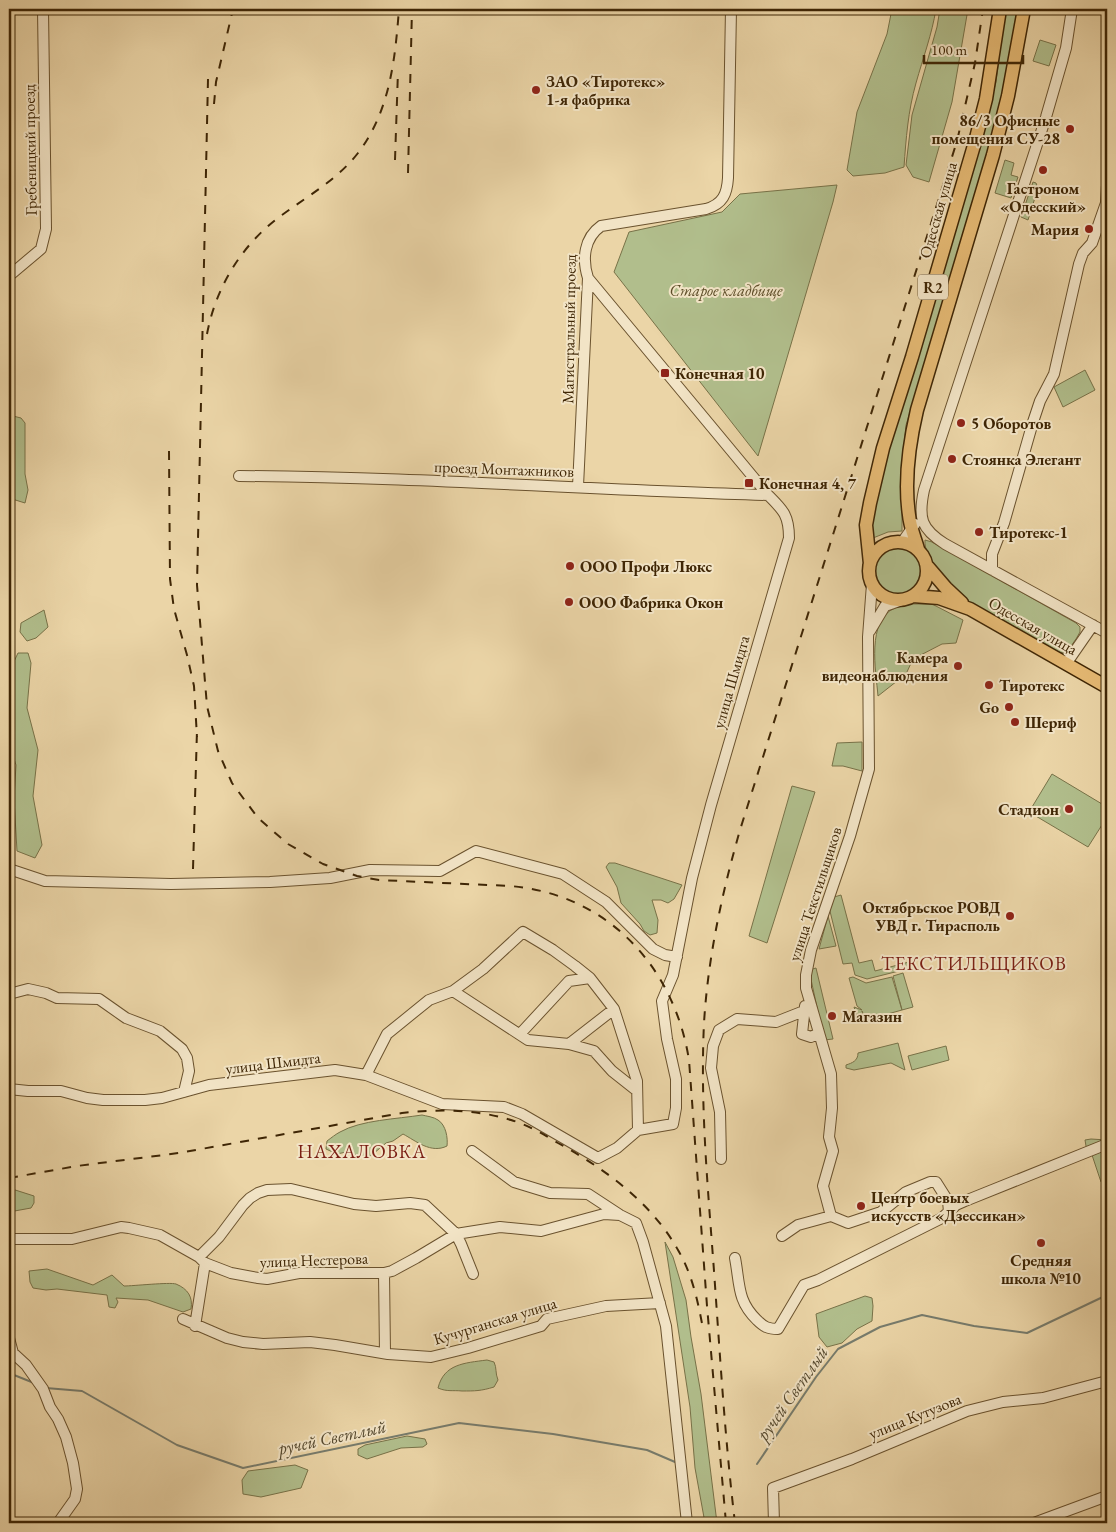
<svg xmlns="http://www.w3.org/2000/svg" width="1116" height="1532" font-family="'EB Garamond',serif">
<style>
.green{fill:#b1be8c;stroke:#787248}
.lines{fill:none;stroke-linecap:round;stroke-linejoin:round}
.stream{stroke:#777c6d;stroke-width:2}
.minor-casing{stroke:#6a522e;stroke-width:12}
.major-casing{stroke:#3f2605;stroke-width:15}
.minor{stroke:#f2e4c6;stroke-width:10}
.major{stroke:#e6ba74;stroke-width:12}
.rail{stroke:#3f2605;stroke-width:2;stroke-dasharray:9 9;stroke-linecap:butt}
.poi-dot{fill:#8f2418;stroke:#f2e4c6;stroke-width:2}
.labels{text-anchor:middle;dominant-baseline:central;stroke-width:4;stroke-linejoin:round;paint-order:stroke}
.shield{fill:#f2e4c6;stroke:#755f3f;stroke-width:1}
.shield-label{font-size:15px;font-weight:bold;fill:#3f2605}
.poi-label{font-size:16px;font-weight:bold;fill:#3f2605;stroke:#f2e4c6;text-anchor:start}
.street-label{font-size:16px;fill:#3f2605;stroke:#f2e4c6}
.park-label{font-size:16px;font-style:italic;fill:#5c4c27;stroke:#f2e4c6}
.water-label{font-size:18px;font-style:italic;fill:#564a30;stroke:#f2e4c6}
.quarter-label{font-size:19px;letter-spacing:1px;fill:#7a1f14;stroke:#f2e4c6}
</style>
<rect width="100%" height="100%" fill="#ebd5a7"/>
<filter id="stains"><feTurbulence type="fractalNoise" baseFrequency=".004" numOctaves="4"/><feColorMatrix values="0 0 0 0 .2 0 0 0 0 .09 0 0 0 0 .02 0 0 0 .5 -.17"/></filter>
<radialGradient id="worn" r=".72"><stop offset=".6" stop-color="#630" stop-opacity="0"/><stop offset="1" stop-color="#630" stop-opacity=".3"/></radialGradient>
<!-- green -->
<path class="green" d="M892 9H936C932 34 923 58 916 83 908 111 906 139 904 167L885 173 853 176 847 170 857 112 887 34Z
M940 9H968L952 102 929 182 913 177 906 165 912 115 937 27Z
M1005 9H1021L1018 34 975 205 906 425 902 465V531L888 532 873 538 870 525 886 458 978 151 996 82Z
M1040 40 1056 45 1049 66 1033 61Z
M1005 160 1014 163 1011 175 1018 177 1011 198 995 193Z
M1033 182 1036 183 1038 188 1028 220 1021 217Z
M837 185 833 202 758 456 614 272 629 232 722 212 740 194Z
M1085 370 1095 390 1063 407 1054 387Z
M9 415 21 418 25 423V474L28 490 25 503 9 498Z
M925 540 932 542 1076 623 1080 627V632L1076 639 1066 653C1046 653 1012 628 994 617 985 612 973 606 965 599 952 588 923 558 925 540Z
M874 571a25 25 0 1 1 50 0a25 25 0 1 1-50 0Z
M911 604H932L963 620 956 643 942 644 913 659 906 674 878 696C876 671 866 620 895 608 900 606 906 605 911 604Z
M44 610 48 627 36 638 27 641 20 632 21 623Z
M18 653H28L31 663 27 708 38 750 33 796 42 845 35 858 17 851 14 799 16 765 9 744V689L10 670Z
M862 742V771L843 766H832L837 743Z
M1052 774 1107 807V817L1088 847 1029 812Z
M792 786 815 792 767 943 749 936Z
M609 863H615L682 885 674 899 668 903 661 900H652L658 920 657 933 650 935 644 931 640 924 621 903 617 887 606 867Z
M841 895 859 963 872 960 875 971 909 962 911 968 867 979 855 975 852 963 843 964 827 899Z
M828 916 836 946 819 949Z
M816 968 833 1039 824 1040 809 970Z
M903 973 913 1007 902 1010 893 976Z
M853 977 866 983 892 977 902 1010 866 1020 862 1011 865 1020 859 1022 854 1007 862 1010 857 1006 849 978Z
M898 1043 905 1070 891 1063 854 1070 846 1068V1065C852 1063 858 1061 858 1053Z
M946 1046 949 1060 912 1070 908 1056Z
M422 1115C426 1116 434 1117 438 1120 446 1125 448 1138 447 1146 431 1154 416 1141 403 1134L393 1141 386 1143 367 1159 346 1152 337 1154 326 1149 327 1141C331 1138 336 1134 340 1132 361 1120 397 1119 422 1115Z
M1091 1139 1107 1140V1184L1101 1182 1092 1155 1086 1146 1085 1140Z
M9 1188 34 1196V1203L31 1208 9 1212Z
M665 1242 673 1257 686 1300 691 1337 701 1394 717 1523H705L695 1468 690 1407Z
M47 1269 93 1285 112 1275 124 1286C133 1286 170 1282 176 1284 188 1289 193 1297 191 1309L183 1312 148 1300 116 1298 118 1302 115 1308 109 1307 107 1295 57 1289 46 1290 33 1288 30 1282 29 1271Z
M865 1296 872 1298 873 1306 872 1321 857 1329 842 1343 827 1347 819 1337 816 1314Z
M487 1360 494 1362C497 1368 495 1373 498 1380L494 1387C481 1391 475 1391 462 1391 453 1390 447 1392 438 1388 444 1364 464 1363 487 1360Z
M407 1436 425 1439 427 1444 423 1447 401 1448 367 1459 358 1455V1449L365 1445Z
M295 1465 308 1470 301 1488 261 1497 243 1494 242 1480 248 1471Z"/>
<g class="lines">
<!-- stream -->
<path class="stream" d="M9 1373 34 1383
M46 1388 82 1391 177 1445 243 1468 459 1423 553 1434 647 1450 675 1462
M757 1464 816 1377 838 1349 880 1327 922 1315 974 1326 1027 1333 1107 1295"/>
<!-- minor casing -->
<g class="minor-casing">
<path id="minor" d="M1072 9 1066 48 1046 117 924 490C918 518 921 529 945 544L1107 633
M9 276 41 249 46 229 43 9
M239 476C416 477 592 490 768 495
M578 486 588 278C582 259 584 238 601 226L706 209C723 204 727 194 728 178L731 9
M903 541 915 524
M992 570V554L1004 523 1033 422 1040 401 1054 374 1079 264 1083 253 1092 243 1106 203 1107 185
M872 584 868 637 869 769 850 836 811 950 806 975V988L831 1074 832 1108 829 1137 833 1151 823 1186 831 1216 848 1223 881 1212 906 1192 930 1182H936L948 1201 949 1212
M870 631 885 606 902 600
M1066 664 1093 625
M9 869 45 881 171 884 270 882 330 878 370 870 440 871 476 851 563 874 606 902 653 949 665 955 677 957
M453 991 528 1040 569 1044 594 1051 612 1071 636 1090
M9 994 28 989 46 993 57 998 99 999 126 1018 160 1031 182 1049 187 1058 189 1071 184 1092
M805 1006 802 1034 811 1037 819 1033
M520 1034 569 981 590 978
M569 1044 614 1009
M366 1075 387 1034 429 1000 453 991 483 969 523 932 553 950 575 966 590 978 614 1009 637 1081 638 1130
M9 1089 28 1091H61L87 1098 103 1100H145L162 1098 209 1085 335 1070 366 1075 442 1104 504 1107 522 1114 598 1158 617 1148 638 1130 673 1124 676 1108V1079L667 1039 662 1001 673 975 692 878 711 805 789 538C789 515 783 510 768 495L588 278
M472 1151 514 1182 550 1193 588 1194 620 1215 636 1223 643 1242 666 1326 687 1523
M721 1159 720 1112 711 1068 713 1046 719 1030 737 1019 776 1022 804 1011
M782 1236 798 1225 831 1216
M9 1239H72L121 1227 129 1228 160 1235 199 1257 205 1263 231 1273 258 1278 267 1279 299 1273H384L392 1271 416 1258 456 1234 500 1227 541 1231 604 1214 620 1215
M199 1257 219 1237 243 1205 250 1198 258 1193 267 1190 291 1189 354 1204 376 1206 410 1203 425 1205 456 1234 461 1244 473 1274
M735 1258C740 1284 737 1301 757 1320 764 1327 768 1329 778 1329L804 1285 818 1280 942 1218 956 1205 965 1201 1107 1144
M384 1273 385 1353
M183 1319 227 1338 243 1342 263 1344 310 1342 335 1345 388 1354 431 1357 468 1348 541 1326 547 1319 606 1306 660 1303
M195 1326 205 1263
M9 1338 13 1353 26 1365 43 1389 50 1407 58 1419 66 1437 73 1463 77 1489 75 1499 58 1523
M774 1523 773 1488 852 1459 967 1411 1003 1402 1043 1398 1107 1381
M1034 1523 1107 1496"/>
</g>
<!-- major casing -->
<g class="major-casing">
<path id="major" d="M869 571a29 29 0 1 1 58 0a29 29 0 1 1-58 0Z
M918 549C915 538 910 527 909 515 904 481 909 444 917 410L993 155 1008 96 1024 9
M870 564 866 525 870 503 883 448 912 357 975 142 986 99 1000 9
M928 567 946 588 962 603
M913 596 939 598 970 609 1107 687"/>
</g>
<!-- minor -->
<use href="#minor" class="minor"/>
<!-- major -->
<use href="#major" class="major"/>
<!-- rail -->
<path class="rail" d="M208 79 197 585 207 706 218 751 232 783 258 818 288 844 323 864 357 876 379 880 510 886C607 894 674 966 689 1060L707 1306 726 1523
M214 104 216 82 233 9
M395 160 398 71
M408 173 412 9
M207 334C216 286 243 243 282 215 309 195 337 180 358 153 390 111 395 60 399 9
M169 451 170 579 174 609 187 655 194 686 197 737
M193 869 197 730
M9 1178 77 1166 179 1153 402 1113C439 1109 475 1109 511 1120 528 1125 543 1134 558 1143 605 1169 651 1202 678 1250 692 1274 698 1301 703 1329
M735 1523C725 1440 720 1355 714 1271 708 1189 700 1106 704 1023 708 957 722 893 740 830L957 141 975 63 983 9"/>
</g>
<!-- markers -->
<g class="poi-dot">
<circle cx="536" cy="90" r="5"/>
<circle cx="1070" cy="129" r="5"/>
<circle cx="1043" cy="170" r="5"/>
<circle cx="1089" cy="229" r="5"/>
<rect x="660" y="368" width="10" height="10" rx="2.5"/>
<circle cx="961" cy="423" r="5"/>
<circle cx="952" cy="459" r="5"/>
<rect x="744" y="478" width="10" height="10" rx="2.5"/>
<circle cx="979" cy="532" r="5"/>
<circle cx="570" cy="566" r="5"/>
<circle cx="569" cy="602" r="5"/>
<circle cx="958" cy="666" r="5"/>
<circle cx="989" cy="685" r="5"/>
<circle cx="1009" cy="707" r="5"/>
<circle cx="1015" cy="722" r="5"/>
<circle cx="1069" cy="809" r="5"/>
<circle cx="1010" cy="916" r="5"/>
<circle cx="832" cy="1016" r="5"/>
<circle cx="861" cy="1206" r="5"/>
<circle cx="1041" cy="1243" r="5"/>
</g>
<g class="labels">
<!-- shield labels -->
<rect class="shield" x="918" y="274.5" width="30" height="25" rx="4"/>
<g class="shield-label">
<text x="933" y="287">R2</text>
</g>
<!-- poi labels -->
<g class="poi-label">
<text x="546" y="81">ЗАО «Тиротекс»<tspan x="546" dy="18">1-я фабрика</tspan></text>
<text x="1060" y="120" text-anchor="end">86/3 Офисные<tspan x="1060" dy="18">помещения СУ-28</tspan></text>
<text x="1043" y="188" text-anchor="middle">Гастроном<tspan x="1043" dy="18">«Одесский»</tspan></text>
<text x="1079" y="229" text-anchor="end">Мария</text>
<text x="675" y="373">Конечная 10</text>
<text x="971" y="423">5 Оборотов</text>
<text x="962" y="459">Стоянка Элегант</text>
<text x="759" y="483">Конечная 4, 7</text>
<text x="989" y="532">Тиротекс-1</text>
<text x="580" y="566">ООО Профи Люкс</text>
<text x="579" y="602">ООО Фабрика Окон</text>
<text x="948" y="657" text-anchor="end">Камера<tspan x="948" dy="18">видеонаблюдения</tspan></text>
<text x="999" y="685">Тиротекс</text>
<text x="999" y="707" text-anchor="end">Go</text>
<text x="1025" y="722">Шериф</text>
<text x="1059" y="809" text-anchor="end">Стадион</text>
<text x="1000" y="907" text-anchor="end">Октябрьское РОВД<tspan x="1000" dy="18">УВД г. Тирасполь</tspan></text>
<text x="842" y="1016">Магазин</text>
<text x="871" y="1197">Центр боевых<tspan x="871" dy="18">искусств «Дзессикан»</tspan></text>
<text x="1041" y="1260" text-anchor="middle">Средняя<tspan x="1041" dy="18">школа №10</tspan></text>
</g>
<!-- street labels -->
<g class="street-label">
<text transform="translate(30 150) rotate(-91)">Гребеницкий проезд</text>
<text transform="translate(938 210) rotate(-74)">Одесская улица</text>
<text transform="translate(569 329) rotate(-89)">Магистральный проезд</text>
<text transform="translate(504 469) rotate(2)">проезд Монтажников</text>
<text transform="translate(1033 626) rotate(30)">Одесская улица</text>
<text transform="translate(731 682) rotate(-74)">улица Шмидта</text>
<text transform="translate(815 894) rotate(-72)">улица Текстильщиков</text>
<text transform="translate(273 1063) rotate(-7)">улица Шмидта</text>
<text transform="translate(314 1260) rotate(-2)">улица Нестерова</text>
<text transform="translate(495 1321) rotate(-17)">Кучурганская улица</text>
<text transform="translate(915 1416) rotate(-22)">улица Кутузова</text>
</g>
<!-- park labels -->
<g class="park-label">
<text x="726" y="290">Старое кладбище</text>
</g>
<!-- water labels -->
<g class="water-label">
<text transform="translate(792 1393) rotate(-55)">ручей Светлый</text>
<text transform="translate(332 1437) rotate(-12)">ручей Светлый</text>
</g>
<!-- quarter labels -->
<g class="quarter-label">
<text x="974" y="963">ТЕКСТИЛЬЩИКОВ</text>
<text x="362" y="1151">НАХАЛОВКА</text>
</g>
</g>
<!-- margin -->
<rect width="1116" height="1532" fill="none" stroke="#ebd5a7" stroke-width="30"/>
<rect x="10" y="10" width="1096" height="1512" fill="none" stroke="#3f2605" stroke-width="2.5"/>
<rect x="15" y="15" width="1086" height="1502" fill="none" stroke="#3f2605"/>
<!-- scale -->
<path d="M924 55v8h99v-8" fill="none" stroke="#3f2605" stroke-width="2.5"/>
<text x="931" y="55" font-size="15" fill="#3f2605" stroke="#f2e4c6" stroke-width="4" paint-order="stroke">100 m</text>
<rect width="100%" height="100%" filter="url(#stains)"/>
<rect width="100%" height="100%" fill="url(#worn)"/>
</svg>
